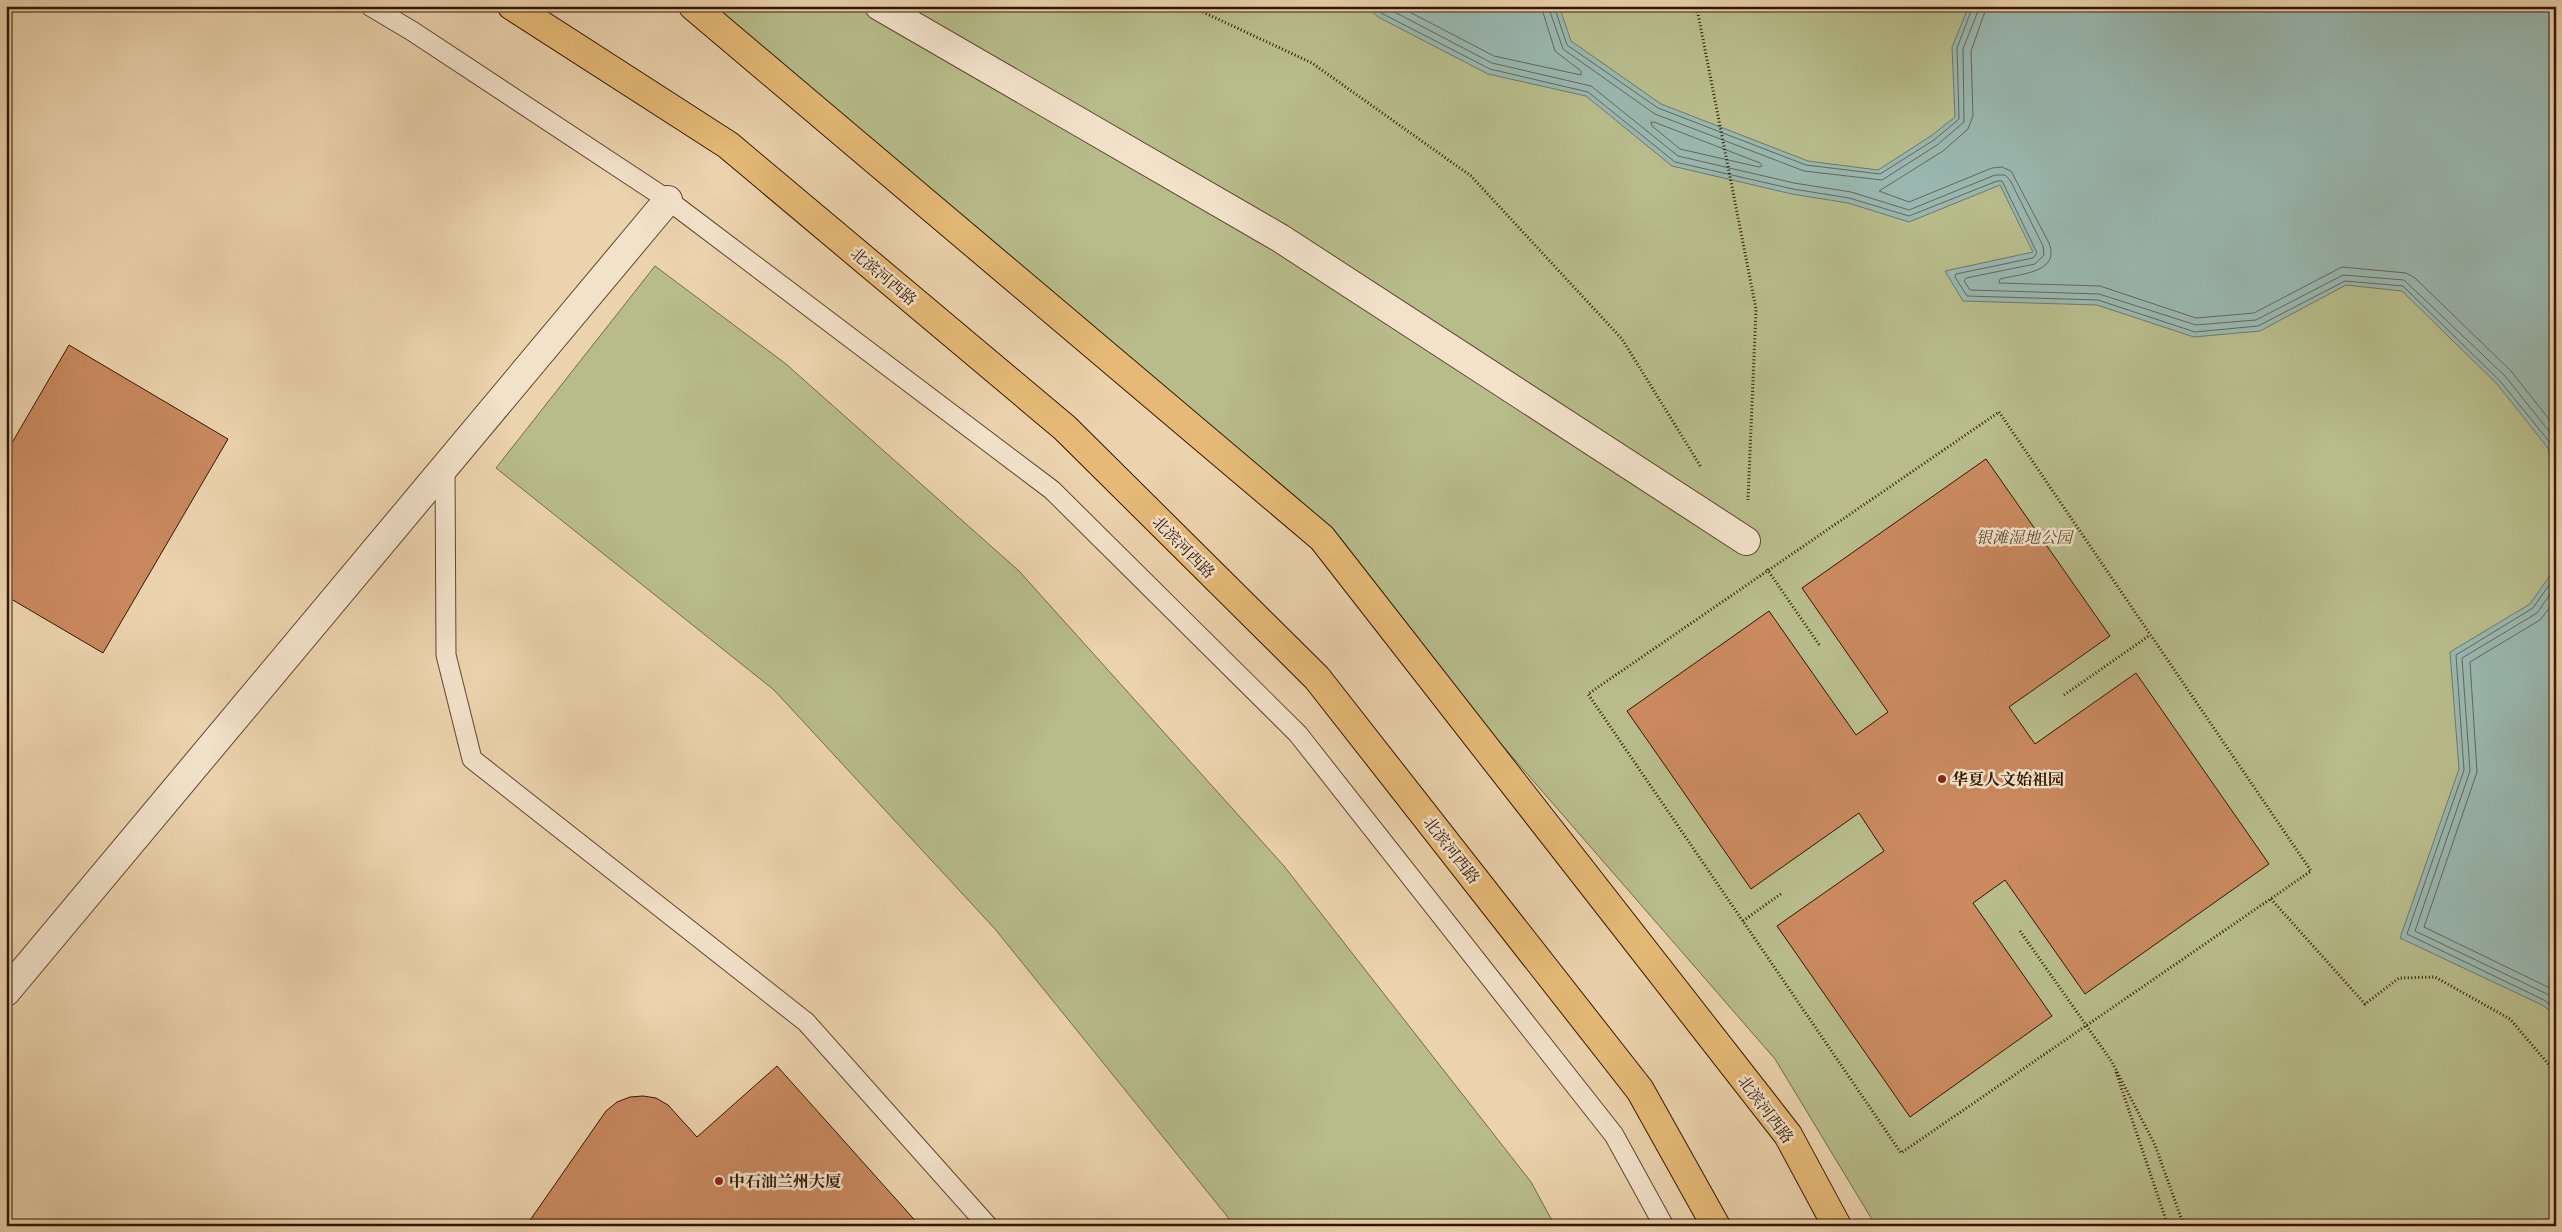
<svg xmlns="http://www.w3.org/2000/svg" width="2562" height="1232" font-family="'Gentium Book Plus','Noto Serif SC',serif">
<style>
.green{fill:#b7bc8a;stroke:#756946}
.water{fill:#99b7af;stroke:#70776a}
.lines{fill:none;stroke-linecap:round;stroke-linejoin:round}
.shore{stroke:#666659;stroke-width:1}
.building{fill:#ca895f;stroke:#331603}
.service-casing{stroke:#61452e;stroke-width:21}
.pedestrian-casing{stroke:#61452e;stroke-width:30}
.minor-casing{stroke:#61452e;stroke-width:30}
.primary-casing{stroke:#331603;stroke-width:30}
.path{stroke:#331603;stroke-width:3;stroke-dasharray:1 2.5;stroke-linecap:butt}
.service{stroke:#f2e2ca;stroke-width:19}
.pedestrian{stroke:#f2e2ca;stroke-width:28}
.minor{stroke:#f2e2ca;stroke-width:28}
.primary{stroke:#e6ba76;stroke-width:28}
.poi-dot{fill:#8f2418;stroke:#f2e2ca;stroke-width:2}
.labels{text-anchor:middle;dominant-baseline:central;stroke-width:5;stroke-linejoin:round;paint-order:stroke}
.street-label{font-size:16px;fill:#331603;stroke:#f2e2ca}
.park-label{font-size:16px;font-style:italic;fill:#5b482c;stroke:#f2e2ca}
.poi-label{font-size:16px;font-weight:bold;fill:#331603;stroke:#f2e2ca;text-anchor:start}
</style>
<rect width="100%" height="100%" fill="#ebd3ad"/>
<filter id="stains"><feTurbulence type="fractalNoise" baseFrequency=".004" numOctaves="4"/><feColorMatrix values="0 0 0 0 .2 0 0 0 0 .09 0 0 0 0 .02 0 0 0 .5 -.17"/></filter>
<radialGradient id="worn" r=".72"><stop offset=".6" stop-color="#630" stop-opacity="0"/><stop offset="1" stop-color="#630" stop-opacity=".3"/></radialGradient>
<!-- green -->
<path class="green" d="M693 6H2556V1226H1876L1775 1059 1322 538Z
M655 266 786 364 1019 571 1284 866 1531 1182 1555 1226H1235L995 929 774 690 496 468Z"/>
<!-- water -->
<path class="water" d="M1366 6H1559L1571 41 1661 104 1808 161 1878 170 1931 136 1955 117 1952 47 1969 6H2556V482L2548 448 2497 384 2402 291 2346 285 2260 331 2194 337 2097 305 1963 301 1945 271 2033 252 2000 185 1909 222 1848 203 1792 194 1672 166 1586 96 1488 74 1378 17Z
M2556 567V1015L2542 1005 2400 938 2459 769 2450 652 2530 604Z"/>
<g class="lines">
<!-- shore -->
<path class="shore" d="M1374 6 1381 13 1490 69 1588 92 1675 162 1793 189 1849 198 1909 216 1997 181H2002L2037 253 2033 258 1956 274 1955 277 1967 296 2098 300 2195 332 2258 326 2345 281 2403 286 2500 381 2552 445 2556 460
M1383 6 1492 63 1591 86 1678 156 1794 183 1851 192 1909 210 1995 175H2005L2010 180 2043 246 2044 255 2035 264 1966 278 1964 281 1970 290 2099 294 2196 325 2256 320 2343 275 2404 280 2505 376 2556 440
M1398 6 1494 56 1581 75V71L1555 51 1541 6
M1548 6 1563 49 1655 114 1804 171 1882 180 1937 145 1964 122 1963 49 1980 6
M1554 6 1567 45 1658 108 1806 165 1880 174 1934 140 1959 119 1957 48 1973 6
M1987 6 1971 51 1973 116 1968 129 1943 151 1879 191 1909 202 1992 168 2002 167 2011 171 2049 243C2061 273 2019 274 2000 279L1999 283 2100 286 2196 318 2254 313 2342 267 2406 273 2415 278 2511 371 2556 428
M1654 122 1760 163 1762 166 1759 167 1680 149 1652 126 1651 123Z
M2556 575 2533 608 2456 655 2464 770 2407 934 2544 1000 2556 1009
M2556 586 2537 613 2462 658 2470 771 2415 931 2547 994 2556 1001
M2556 600 2540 620 2470 662 2477 772 2424 927 2556 991"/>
</g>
<!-- building -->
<path class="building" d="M69 345 228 439 103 653 6 596V453Z
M1986 459 2110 636 2009 707 2035 744 2136 673 2269 864 2085 994 2005 880 1973 903 2052 1016 1910 1117 1777 926 1884 851 1859 813 1751 889 1627 711 1769 611 1856 735 1888 712 1802 588Z
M777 1066 920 1226H526L606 1111 617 1102 630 1097 643 1096 656 1098 668 1105 697 1137Z"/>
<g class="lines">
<!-- service casing -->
<g class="service-casing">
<path id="service" d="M370 6 412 31 668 200 1052 490 1298 734 1614 1135 1664 1226
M445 466 446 655 472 759 806 1022 988 1226"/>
</g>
<!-- pedestrian casing -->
<g class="pedestrian-casing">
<path id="pedestrian" d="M879 6 1280 238 1746 541"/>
</g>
<!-- minor casing -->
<g class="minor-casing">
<path id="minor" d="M6 992 668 200"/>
</g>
<!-- primary casing -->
<g class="primary-casing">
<path id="primary" d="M512 6 728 145 1065 428 1317 678 1640 1090 1716 1226
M693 6 1322 538 1788 1135 1837 1226"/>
</g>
<!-- path -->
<path class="path" d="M1190 6 1312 63 1471 176 1622 339 1701 467
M1693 6 1698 14 1756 309 1748 500
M1999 412 2311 871 1901 1153 1588 694Z
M1767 569 1820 646
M2064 695 2150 635
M2271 899 2365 1004 2399 978 2435 977 2510 1019 2556 1073
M1743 921 1782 893
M2020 931 2112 1062 2155 1145 2184 1226
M2116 1072 2168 1226"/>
<!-- service -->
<use href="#service" class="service"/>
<!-- pedestrian -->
<use href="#pedestrian" class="pedestrian"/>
<!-- minor -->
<use href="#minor" class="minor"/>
<!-- primary -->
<use href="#primary" class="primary"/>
</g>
<!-- markers -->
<g class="poi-dot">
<circle cx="1942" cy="779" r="5"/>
<circle cx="719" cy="1181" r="5"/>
</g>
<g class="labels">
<!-- street labels -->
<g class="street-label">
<text transform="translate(884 276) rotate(40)">北滨河西路</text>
<text transform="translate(1184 547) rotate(45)">北滨河西路</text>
<text transform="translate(1452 850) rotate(52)">北滨河西路</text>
<text transform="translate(1766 1109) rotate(53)">北滨河西路</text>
</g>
<!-- park labels -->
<g class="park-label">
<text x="2024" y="537">银滩湿地公园</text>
</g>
<!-- poi labels -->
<g class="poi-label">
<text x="1952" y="779">华夏人文始祖园</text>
<text x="729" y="1181">中石油兰州大厦</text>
</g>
</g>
<!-- margin -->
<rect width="2562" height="1232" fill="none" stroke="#ebd3ad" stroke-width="25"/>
<rect x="8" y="8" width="2547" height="1217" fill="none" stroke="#331603" stroke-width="2.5"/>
<rect x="12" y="12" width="2537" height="1207" fill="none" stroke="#331603"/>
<rect width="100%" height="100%" filter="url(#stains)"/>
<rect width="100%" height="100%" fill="url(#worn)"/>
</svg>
